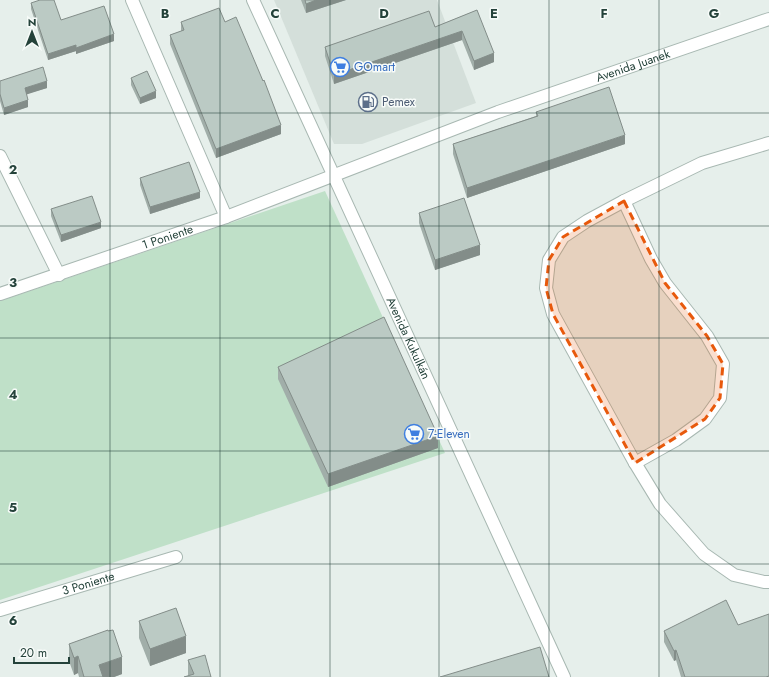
<svg xmlns="http://www.w3.org/2000/svg" width="769" height="677" font-family="Jost,sans-serif">
<style>
.built{fill:#d4dfda}
.green{fill:#bfe0c8}
.lines{fill:none;stroke-linecap:round;stroke-linejoin:round}
.minor-casing{stroke:#a8b8b2;stroke-width:14}
.minor{stroke:#fff;stroke-width:12}
.wall{fill:#a1aea9}
.shaded-wall{fill:#838d89}
.building{fill:#bbcac4;stroke:#838d89}
.marked{fill:#e8590c;fill-opacity:0.2;stroke:#e8590c;stroke-width:3;stroke-dasharray:8 5;stroke-linejoin:round}
.grid{fill:none;stroke:#24423a;stroke-width:1;stroke-opacity:0.55}
.labels{text-anchor:middle;dominant-baseline:central;stroke-width:3;stroke-linejoin:round;paint-order:stroke}
.street-label{font-size:12px;fill:#24423a;stroke:#f7fbf9}
.shop-label{font-size:12px;fill:#366cbe;stroke:#f7fbf9;text-anchor:start}
.service-label{font-size:12px;fill:#4e5e75;stroke:#f7fbf9;text-anchor:start}
.grid-label{font-size:13px;text-anchor:middle;font-weight:bold;fill:#24423a;stroke:#f7fbf9;stroke-width:3;stroke-linejoin:round;paint-order:stroke}
</style>
<rect width="100%" height="100%" fill="#e6efeb"/>
<!-- built -->
<path class="built" d="M274 0H437L476 103 362 144H334Z"/>
<!-- green -->
<path class="green" d="M325 191 445 453 0 600V301Z"/>
<g class="lines">
<!-- minor casing -->
<g class="minor-casing">
<g id="minor">
<path d="M132 0 226 217"/>
<path id="s1" d="M253 0 564 677"/>
<path d="M769 143 702 163 624 201 587 221 563 237 549 260 546 288 553 314 635 463 660 504 704 554 734 575 764 582H769"/>
<path d="M0 156 59 275"/>
<path d="M624 201 651 259 665 283 707 336 723 364 720 398 705 419 676 440 635 463"/>
<path id="s2" d="M0 294 226 217 498 112 769 19"/>
<path id="s3" d="M0 610 176 557"/>
</g>
</g>
<!-- minor -->
<use href="#minor" class="minor"/>
</g>
<!-- wall -->
<path class="wall" d="M301 0H346L306 13Z
M31 3 61 20 114 41 76 54V51L48 60 31 9Z
M477 10 494 62 474 70 462 40 334 84 325 56V47L435 27Z
M181 22H225L263 81 281 134 216 158 170 44V35L181 31Z
M131 78 156 98 140 104 131 85Z
M0 81 47 88 26 94 28 107 4 115 0 101Z
M536 112 625 144 467 198 453 154V144L536 116Z
M140 178 200 198 150 214 140 185Z
M51 209 101 228 61 242 51 216Z
M419 213 480 255 435 270 419 223Z
M278 367 438 448 328 487 278 379Z
M139 621 186 653 150 666 139 638Z
M738 625 769 677H681L676 660 674 661 664 642V631Z
M69 644 122 674 114 677H79L78 673 74 675 69 661Z
M188 660 211 677 188 676Z"/>
<!-- shaded-wall -->
<path class="shaded-wall" d="M316 0H346L306 13V4Z
M462 31V40L334 84V75Z
M114 34V41L76 54V48Z
M76 45V51L48 60V54Z
M494 53V62L474 70V61Z
M47 81V88L25 95V88Z
M156 91V98L140 104V98Z
M28 100V107L4 115V108Z
M281 125V134L216 158V149Z
M625 135V144L467 198V188Z
M200 192V198L150 214V207Z
M101 222V228L61 242V235Z
M480 245V255L435 270V260Z
M438 436V448L328 487V474Z
M186 636V653L150 666V649Z
M676 650V660L674 661V651Z
M78 656V673L74 675V658Z
M122 657V674L114 677H99V665Z"/>
<!-- building -->
<path class="building" d="M40 0H54L61 20 104 6 114 34 76 48V45L48 54 31 3Z
M305 0H316L306 4Z
M219 8 225 22 236 17 263 81 264 80 281 125 216 149 170 35 184 30 181 22Z
M477 10 494 53 474 61 462 31 334 75 325 47 429 11 435 27Z
M43 67 47 81 25 88 28 100 4 108 0 94V81Z
M147 71 156 91 140 98 131 78Z
M609 87 625 135 467 188 453 144 538 116 536 112Z
M189 162 200 192 150 207 140 178Z
M92 196 101 222 61 235 51 209Z
M464 198 480 245 435 260 419 213Z
M384 317 438 436 328 474 278 367Z
M726 600 738 625 769 614V676L766 677H685L676 650 674 651 664 631Z
M176 608 186 636 150 649 139 621Z
M108 630V631L113 630 122 657 99 665 103 677H84L78 656 74 658 69 644Z
M540 647 549 677H440Z
M205 655 211 677H184L194 674 188 660Z"/>
<!-- marked area -->
<path class="marked" d="M624 201 665 283 707 336 723 364 720 398 705 419 635 463 553 314 546 288 549 260 563 237Z"/>
<!-- grid -->
<path class="grid" d="M110 0V677M220 0V677M330 0V677M439 0V677M549 0V677M659 0V677M0 113H769M0 226H769M0 338H769M0 451H769M0 564H769"/>
<!-- icons -->
<defs>
<g id="supermarket-ring" transform="scale(1)"><circle r="9.5" fill="#f7fbf9" stroke="#3f7fe0" stroke-width="1.5"/><path d="M-6-5.5h2.5l.6 2H6L4.5 2H-2.5L-4.4-4H-6ZM-1.5 3.2a1.3 1.3 0 1 0 .1 0ZM3 3.2a1.3 1.3 0 1 0 .1 0Z" fill="#3f7fe0"/></g>
<g id="fuel-ring" transform="scale(1)"><circle r="9.5" fill="#f7fbf9" stroke="#5c6f8a" stroke-width="1.5"/><path d="M-5.5-6h7V0h2V4h1.3V-2.5L3-4.5l.8-.8L6-3V5H2.5V1h-1V6h-7ZM-4.2-4.7v3.2H.2V-4.7Z" fill="#5c6f8a"/></g>
</defs>
<g fill-rule="evenodd">
<use href="#supermarket-ring" x="340" y="67"/>
<use href="#fuel-ring" x="368" y="102"/>
<use href="#supermarket-ring" x="414" y="434"/>
</g>
<g class="labels">
<!-- street labels -->
<g class="street-label">
<text stroke="none"><textPath href="#s2" startOffset="673">Avenida Juanek</textPath></text>
<text stroke="none"><textPath href="#s2" startOffset="177">1 Poniente</textPath></text>
<text stroke="none"><textPath href="#s1" startOffset="372">Avenida Kukulkán</textPath></text>
<text stroke="none"><textPath href="#s3" startOffset="92">3 Poniente</textPath></text>
</g>
<!-- shop labels -->
<g class="shop-label">
<text x="354" y="67">GOmart</text>
<text x="428" y="434">7-Eleven</text>
</g>
<!-- service labels -->
<g class="service-label">
<text x="382" y="102">Pemex</text>
</g>
</g>
<g class="grid-label">
<text x="165" y="18">B</text>
<text x="275" y="18">C</text>
<text x="384" y="18">D</text>
<text x="494" y="18">E</text>
<text x="604" y="18">F</text>
<text x="714" y="18">G</text>
<text x="13" y="174">2</text>
<text x="13" y="287">3</text>
<text x="13" y="399">4</text>
<text x="13" y="512">5</text>
<text x="13" y="625">6</text>
</g>
<!-- north arrow -->
<g transform="translate(32 32)" stroke="#f7fbf9" stroke-width="3" paint-order="stroke">
<path d="M0-3L7 15L0 10L-7 15Z" fill="#24423a"/>
<text y="-6" font-size="11" font-weight="bold" text-anchor="middle" fill="#24423a">N</text>
</g>
<!-- scale -->
<path d="M14 657v6h55v-6" fill="none" stroke="#24423a" stroke-width="2"/>
<text x="20" y="657" font-size="12" fill="#24423a" stroke="#f7fbf9" stroke-width="3" paint-order="stroke">20 m</text>
</svg>
